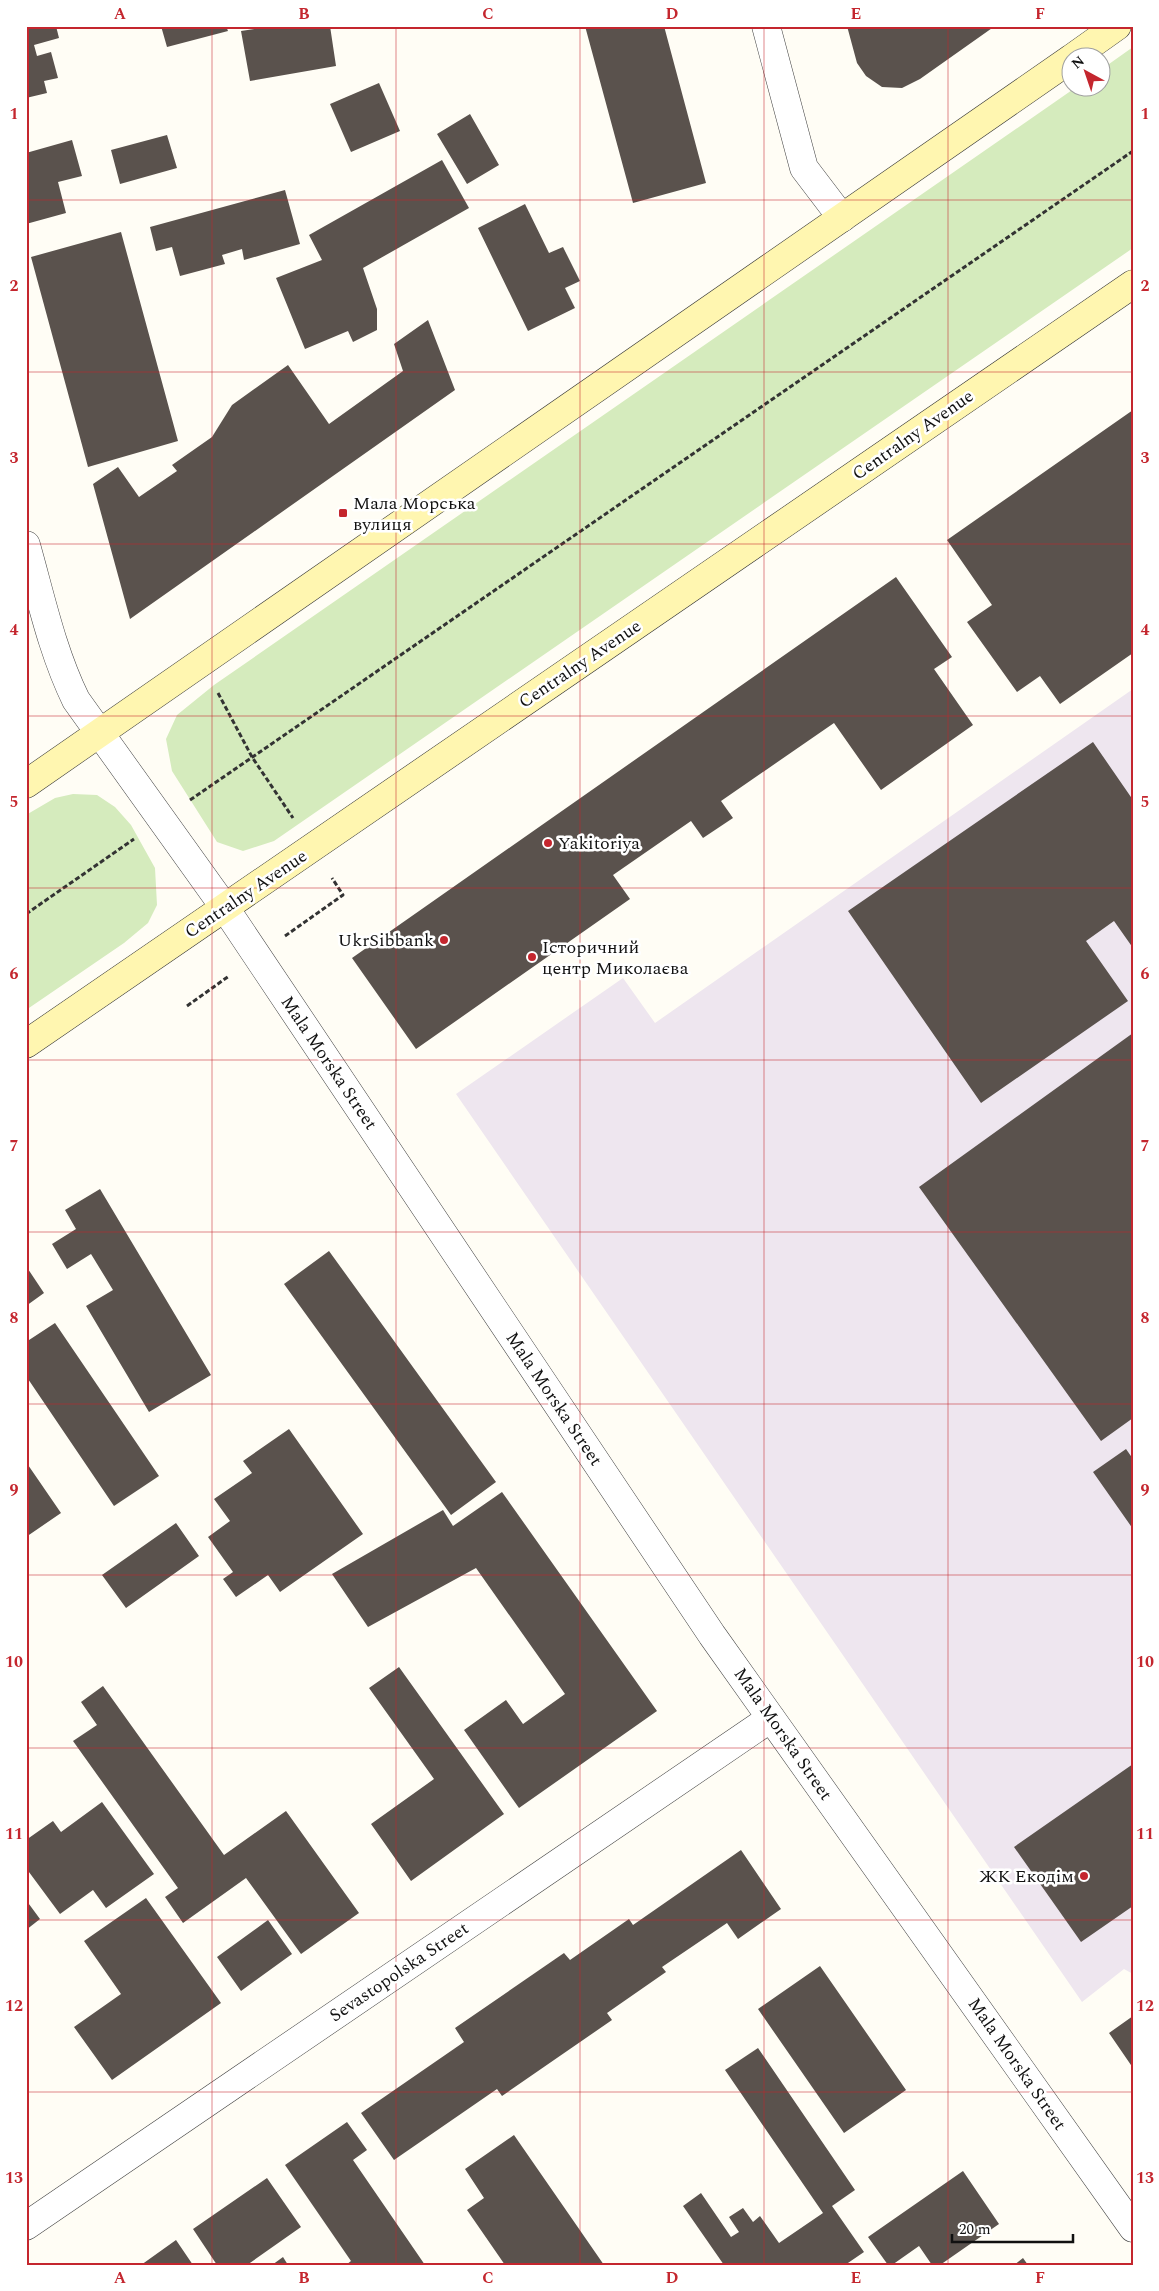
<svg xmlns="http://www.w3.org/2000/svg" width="1159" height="2291" font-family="Spectral,serif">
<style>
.industrial{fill:#eee6ef}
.green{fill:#d5ebbd}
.building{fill:#5a524d}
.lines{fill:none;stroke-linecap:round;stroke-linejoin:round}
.minor-casing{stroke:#444;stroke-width:29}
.secondary-casing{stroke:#333;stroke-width:29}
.path{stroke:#333;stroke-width:3;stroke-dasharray:5 2.5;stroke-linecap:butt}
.minor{stroke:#fff;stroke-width:28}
.secondary{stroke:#fff6b0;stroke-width:28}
.grid{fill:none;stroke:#c4262e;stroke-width:1;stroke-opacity:0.55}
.poi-dot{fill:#c4262e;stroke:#fff;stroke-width:2}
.labels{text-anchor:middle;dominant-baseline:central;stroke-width:5;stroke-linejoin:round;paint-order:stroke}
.street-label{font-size:18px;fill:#111;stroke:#fff}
.poi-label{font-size:18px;fill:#111;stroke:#fff;text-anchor:start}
.neatline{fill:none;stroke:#c4262e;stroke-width:2}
.grid-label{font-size:16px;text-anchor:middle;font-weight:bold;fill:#c4262e}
</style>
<rect width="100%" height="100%" fill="#fffdf5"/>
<!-- industrial -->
<path class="industrial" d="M1133 689V1974L1124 1969 1082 2002 456 1094 623 978 655 1023Z"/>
<!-- green -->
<path class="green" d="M1133 47V248L274 841 243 851 217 842 172 771 166 739 177 715 214 685 1075 88H1102V69Z
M73 794 97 795 115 807 131 825 155 868 157 905 148 923 124 943 26 1010V815L55 798Z"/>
<!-- building -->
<path class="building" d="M26 26H56L59 38 34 45 37 56 51 52 58 78 44 81 47 93 26 98Z
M161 26H226L228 31 167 47Z
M274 26H330L336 66 250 81 241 31Z
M585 26H664L706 183 633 203Z
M847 26H995L920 79 902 88 882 87 866 76 857 63Z
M379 83 400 131 351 152 330 104Z
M470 114 499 165 467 184 437 134Z
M167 135 177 168 120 184 111 150Z
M72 140 82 176 58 182 66 213 26 224V153Z
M442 160 469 208 363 268 377 309V330L353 342 348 331 305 349 276 278 322 260 309 235Z
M285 190 300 244 244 260 242 249 222 255 225 264 180 276 172 247 156 251 150 227Z
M525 204 549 253 563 247 580 281 565 288 575 308 528 331 478 228Z
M121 232 178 441 88 467 31 257Z
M428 320 455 390 130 619 93 484 118 467 139 497 177 471 172 465 212 437 232 405 288 365 329 424 403 371 394 344Z
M1133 410V653L1060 704 1040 676 1017 692 967 622 992 605 947 540Z
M896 577 952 657 934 669 973 725 881 790 834 723 721 801 733 818 703 838 691 821 613 875 630 899 416 1049 352 958Z
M1093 742 1133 800V948L1114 921 1086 941 1128 1001 981 1103 848 911Z
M1133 1033V1418L1101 1441 919 1187Z
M100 1189 211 1375 149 1412 86 1306 113 1290 91 1254 67 1269 52 1244 76 1229 65 1210Z
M329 1251 496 1482 451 1515 284 1284Z
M26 1266 44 1293 26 1306Z
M55 1323 159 1476 114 1506 26 1376V1342Z
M289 1429 363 1534 280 1592 268 1575 236 1597 223 1579 233 1572 208 1537 230 1521 214 1499 252 1473 243 1461Z
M1126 1449 1133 1459V1529L1093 1472Z
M26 1462 61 1513 26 1537Z
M502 1492 657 1711 519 1808 464 1730 506 1700 523 1724 565 1694 476 1568 368 1627 332 1574 443 1510 453 1526Z
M176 1523 199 1556 126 1608 102 1575Z
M399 1667 504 1814 411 1881 371 1824 434 1779 369 1688Z
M103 1686 224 1855 286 1811 359 1913 301 1954 246 1878 183 1923 165 1897 178 1888 73 1741 97 1725 81 1702Z
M1133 1764V1906L1081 1942 1014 1847Z
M102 1802 154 1874 106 1908 93 1890 60 1914 26 1868V1840L53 1821 61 1832Z
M741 1850 781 1909 738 1939 727 1923 662 1967 666 1972 607 2013 612 2020 502 2096 497 2089 394 2160 361 2113 464 2042 455 2028 564 1953 570 1960 629 1919 633 1925Z
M146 1898 221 2003 112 2080 74 2027 121 1994 84 1941Z
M26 1900 40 1919 26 1930Z
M268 1920 292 1954 241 1991 217 1957Z
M820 1966 906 2090 844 2133 758 2009Z
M1133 2016V2068L1109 2033Z
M758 2048 855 2190 832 2206 864 2252 845 2265H724L683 2206 701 2193 731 2237 739 2232 729 2217 743 2208 753 2222 760 2216 779 2243 823 2213 725 2070Z
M347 2122 367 2150 353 2160 425 2265H346L351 2261 285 2165Z
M514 2135 604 2265H505L467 2210 484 2198 465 2169Z
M963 2171 999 2224 940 2265H932L919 2246 892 2265H888L868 2237Z
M267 2178 301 2227 247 2265H217L193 2229Z
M176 2240 193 2265H141Z
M283 2257 288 2265H272Z
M1023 2258 1028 2265H1014Z"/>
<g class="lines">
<!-- minor casing -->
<g class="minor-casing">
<path id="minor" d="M766 26 804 168 842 218
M26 545C41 598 52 651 76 700L225 908 712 1635 1133 2228
M26 2226 771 1718"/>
</g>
<!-- secondary casing -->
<g class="secondary-casing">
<path id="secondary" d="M1072 58 1117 26
M26 784 1072 58
M26 1044 1133 284"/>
</g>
<!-- path -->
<path class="path" d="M218 693 252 757 293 818
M190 800 1133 151
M26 914 134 839
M285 936 343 895 332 878
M187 1006 229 976"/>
<!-- minor -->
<use href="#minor" class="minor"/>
<!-- secondary -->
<use href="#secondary" class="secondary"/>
</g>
<!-- grid -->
<path class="grid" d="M212 26V2265M396 26V2265M580 26V2265M764 26V2265M948 26V2265M26 200H1133M26 372H1133M26 544H1133M26 716H1133M26 888H1133M26 1060H1133M26 1232H1133M26 1404H1133M26 1575H1133M26 1748H1133M26 1920H1133M26 2092H1133"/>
<!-- markers -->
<g class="poi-dot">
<rect x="338" y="508" width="10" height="10" rx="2.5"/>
<circle cx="548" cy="843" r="5"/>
<circle cx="444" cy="940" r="5"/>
<circle cx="532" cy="957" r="5"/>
<circle cx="1084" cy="1876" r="5"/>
</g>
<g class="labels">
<!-- street labels -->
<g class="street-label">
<text transform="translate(913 435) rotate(-35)">Centralny Avenue</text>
<text transform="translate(580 664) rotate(-34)">Centralny Avenue</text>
<text transform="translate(246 894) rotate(-34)">Centralny Avenue</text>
<text transform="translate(329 1063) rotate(56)">Mala Morska Street</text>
<text transform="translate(554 1399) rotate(56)">Mala Morska Street</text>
<text transform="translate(783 1734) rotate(55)">Mala Morska Street</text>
<text transform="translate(399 1972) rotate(-34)">Sevastopolska Street</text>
<text transform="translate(1017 2064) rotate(55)">Mala Morska Street</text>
</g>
<!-- poi labels -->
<g class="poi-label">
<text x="353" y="503">Мала Морська<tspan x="353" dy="21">вулиця</tspan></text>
<text x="558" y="843">Yakitoriya</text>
<text x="434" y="940" text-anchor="end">UkrSibbank</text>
<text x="542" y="947">Історичний<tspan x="542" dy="21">центр Миколаєва</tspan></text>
<text x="1074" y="1876" text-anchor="end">ЖК Екодім</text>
</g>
</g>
<!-- border -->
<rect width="1159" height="2291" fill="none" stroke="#ffffff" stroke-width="55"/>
<!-- north arrow -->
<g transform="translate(1086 72) rotate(320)"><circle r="24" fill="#ffffff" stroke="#a0a0a0"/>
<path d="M0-4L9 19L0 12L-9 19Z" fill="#c4262e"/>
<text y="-8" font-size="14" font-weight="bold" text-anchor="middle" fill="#111111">N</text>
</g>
<!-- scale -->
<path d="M952 2234v8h121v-8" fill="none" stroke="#111111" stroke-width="2.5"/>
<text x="959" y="2234" font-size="15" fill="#111111" stroke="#ffffff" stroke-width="4" paint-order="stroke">20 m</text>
<rect x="28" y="28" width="1104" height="2236" class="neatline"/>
<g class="grid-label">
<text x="120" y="19">A</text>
<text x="304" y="19">B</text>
<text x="488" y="19">C</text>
<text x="672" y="19">D</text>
<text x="856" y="19">E</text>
<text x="1040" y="19">F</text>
<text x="14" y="119">1</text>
<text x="1145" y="119">1</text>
<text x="14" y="291">2</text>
<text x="1145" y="291">2</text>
<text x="14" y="463">3</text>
<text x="1145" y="463">3</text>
<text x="14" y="635">4</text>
<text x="1145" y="635">4</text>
<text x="14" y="807">5</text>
<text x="1145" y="807">5</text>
<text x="14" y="979">6</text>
<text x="1145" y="979">6</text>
<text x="14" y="1151">7</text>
<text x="1145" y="1151">7</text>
<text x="14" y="1323">8</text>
<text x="1145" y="1323">8</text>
<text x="14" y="1495">9</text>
<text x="1145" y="1495">9</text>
<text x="14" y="1667">10</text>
<text x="1145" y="1667">10</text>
<text x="14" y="1839">11</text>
<text x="1145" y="1839">11</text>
<text x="14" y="2011">12</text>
<text x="1145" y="2011">12</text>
<text x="14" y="2183">13</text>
<text x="1145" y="2183">13</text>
<text x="120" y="2283">A</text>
<text x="304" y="2283">B</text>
<text x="488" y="2283">C</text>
<text x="672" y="2283">D</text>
<text x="856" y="2283">E</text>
<text x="1040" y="2283">F</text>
</g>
</svg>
